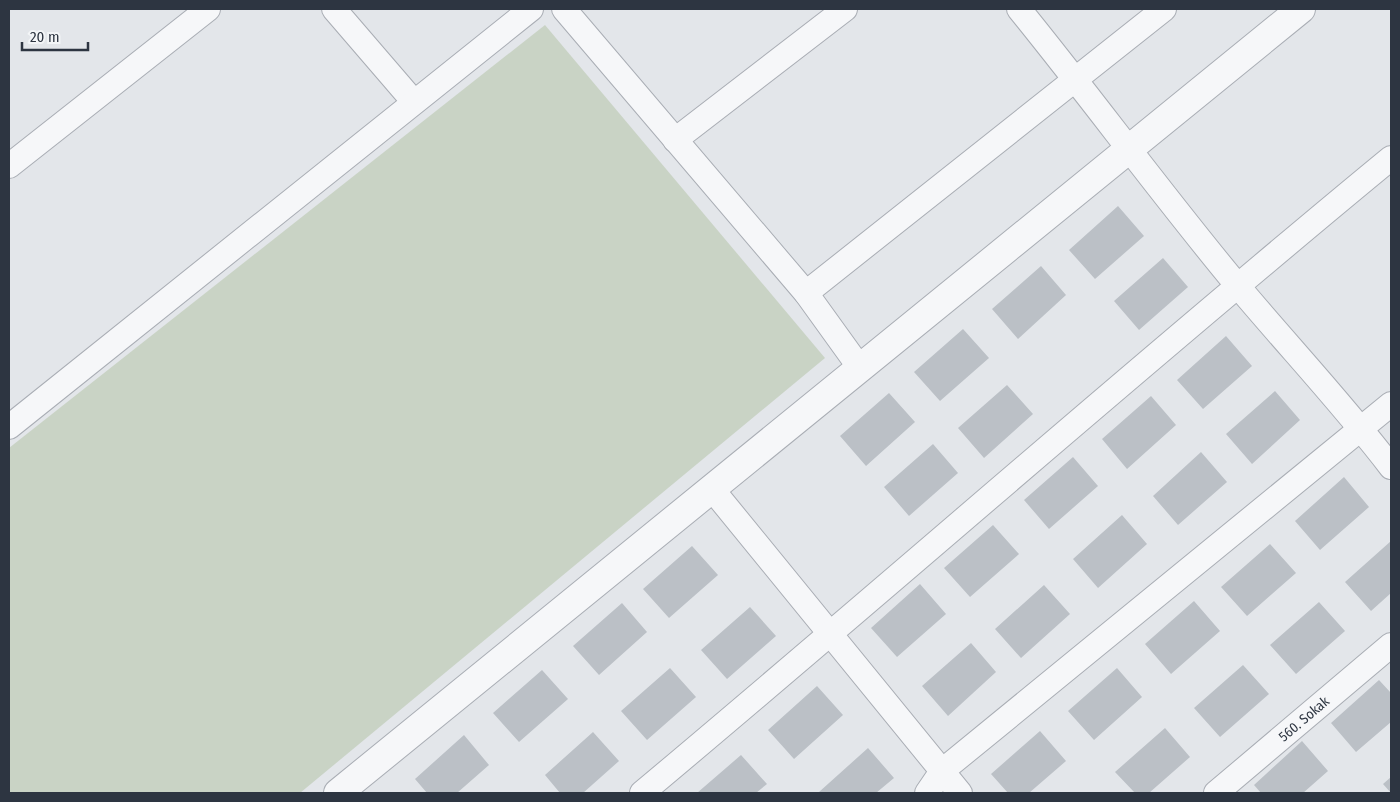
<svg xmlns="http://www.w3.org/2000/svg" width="1400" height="802" font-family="'Fira Sans Condensed',sans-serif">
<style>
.green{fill:#c9d3c5}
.building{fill:#bbc0c6}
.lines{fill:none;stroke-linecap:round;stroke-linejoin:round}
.minor-casing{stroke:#a9adb4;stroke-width:26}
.tertiary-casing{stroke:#a9adb4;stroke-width:30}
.minor{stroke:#f6f7f9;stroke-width:24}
.tertiary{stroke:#f6f7f9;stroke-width:28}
.labels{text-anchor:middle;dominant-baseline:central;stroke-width:4.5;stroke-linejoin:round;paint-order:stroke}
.street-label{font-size:14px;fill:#2d3541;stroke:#f3f5f7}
</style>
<rect width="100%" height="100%" fill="#e3e6ea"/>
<!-- green -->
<path class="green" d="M545 25 825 358 300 793H9V448Z"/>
<!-- building -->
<path class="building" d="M1118 206 1144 236 1095 279 1069 250Z
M1163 258 1188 287 1139 330 1114 301Z
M1041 266 1066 295 1018 339 992 309Z
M963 329 989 358 940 401 914 372Z
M1226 336 1252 366 1203 409 1177 380Z
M1007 385 1033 414 984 458 958 428Z
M1275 391 1300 420 1252 464 1226 434Z
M889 393 915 422 866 466 840 436Z
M1151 396 1176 425 1127 469 1102 439Z
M933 444 958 473 909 516 884 487Z
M1201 452 1227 482 1178 525 1153 496Z
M1073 457 1098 486 1049 529 1024 500Z
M1344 477 1369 507 1320 550 1295 521Z
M1122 515 1147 544 1098 588 1073 559Z
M993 525 1019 554 970 597 944 568Z
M1391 541V593L1371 611 1345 582Z
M1270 544 1296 573 1247 616 1221 587Z
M692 546 718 575 669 618 643 589Z
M920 584 946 614 897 657 871 628Z
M1044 585 1070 614 1021 658 995 629Z
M1194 601 1220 631 1171 674 1145 644Z
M1319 602 1345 631 1296 674 1270 645Z
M622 603 647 632 599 675 573 646Z
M750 607 776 636 727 679 701 650Z
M971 643 996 672 948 716 922 686Z
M1243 665 1269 694 1220 737 1194 708Z
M670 668 696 697 647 740 621 711Z
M1117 668 1142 697 1094 740 1068 711Z
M542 670 568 699 519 742 493 713Z
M1379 680 1391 693V722L1356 752 1331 723Z
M817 686 843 715 794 759 768 730Z
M1165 728 1190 757 1149 793H1135L1115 772Z
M1040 731 1066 761 1029 793H1008L991 774Z
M593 732 619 761 583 793H560L545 775Z
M464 735 489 765 457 793H427L415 779Z
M1302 741 1328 771 1303 793H1261L1254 785Z
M868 748 894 778 876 793H820L819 792Z
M741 755 767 784 756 793H697Z
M1391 777V793L1383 784Z"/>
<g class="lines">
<!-- minor casing -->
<g class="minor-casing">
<g id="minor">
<path d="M334 9 414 102"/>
<path d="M564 9 806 293 860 368"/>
<path d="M1019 9C1093 100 1162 195 1237 285 1288 346 1343 404 1391 467"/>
<path d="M675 140 845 9"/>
<path d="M9 166 208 9"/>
<path d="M806 293 1164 9"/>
<path d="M9 427 531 9"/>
<path d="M712 489 960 793"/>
<path d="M642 793C893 583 1138 366 1391 158"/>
<path d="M927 793 942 771 1391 404"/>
<path id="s1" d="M1216 793 1391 645"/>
</g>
</g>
<!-- tertiary casing -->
<g class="tertiary-casing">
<path id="tertiary" d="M338 793 1301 9"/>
</g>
<!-- minor -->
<use href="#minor" class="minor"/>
<!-- tertiary -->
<use href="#tertiary" class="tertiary"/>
</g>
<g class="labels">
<!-- street labels -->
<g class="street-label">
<text stroke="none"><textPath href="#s1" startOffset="115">560. Sokak</textPath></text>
</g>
</g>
<!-- border -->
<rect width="1400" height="802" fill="none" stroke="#2d3541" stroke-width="20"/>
<!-- scale -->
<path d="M22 42v8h66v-8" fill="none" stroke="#2d3541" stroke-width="2.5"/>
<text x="30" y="42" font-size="15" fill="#2d3541" stroke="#f3f5f7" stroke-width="4" paint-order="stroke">20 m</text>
</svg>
